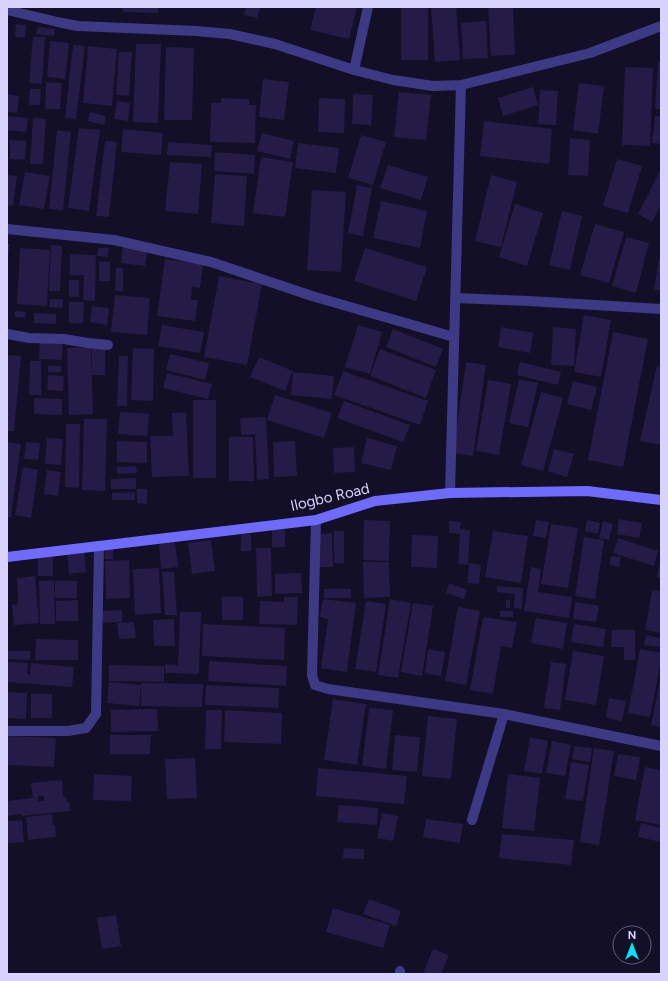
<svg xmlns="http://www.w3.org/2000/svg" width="668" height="981" font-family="Figtree,sans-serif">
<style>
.building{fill:#241b47;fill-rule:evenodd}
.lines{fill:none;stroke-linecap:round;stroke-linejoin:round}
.minor{stroke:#3d3a85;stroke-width:10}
.secondary{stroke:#6f6bff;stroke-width:10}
.labels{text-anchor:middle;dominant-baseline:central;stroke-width:3.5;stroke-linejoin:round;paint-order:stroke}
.street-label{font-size:15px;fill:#d9d4ff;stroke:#130f26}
</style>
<rect width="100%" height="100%" fill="#130f26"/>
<!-- building -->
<path class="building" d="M123 7H158V13L123 12Z
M246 7H260L257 18 244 15Z
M316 7H357L349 39 310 30Z
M401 7H428V60H401Z
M431 7H456L460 60 435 62Z
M488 7H513L515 55 491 56Z
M486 21 488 58 463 59 461 23Z
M16 24 26 25 25 38 15 37Z
M38 27 55 29 54 36 36 34Z
M33 37H45L42 84 29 83Z
M50 41 69 43 65 79 47 77Z
M136 44H161L158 123 133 122Z
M73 45 85 46 76 119 65 118Z
M88 46 117 49 112 106 83 103Z
M166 47 194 48 192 120H164Z
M119 52H132L129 96 116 95Z
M658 62 661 63V109H655Z
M625 67 653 68 650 146 622 145Z
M263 79 289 82 284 120 259 117Z
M46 82 62 83 60 109H45Z
M579 83 604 86 598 134 573 130Z
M533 87 538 105 503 116 498 98Z
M30 89H41L40 105H29Z
M540 90 558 91 556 125 538 124Z
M399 92 431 95 426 140 394 137Z
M7 94 19 96 17 113 7 112Z
M353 94 373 95 371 125 352 124Z
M221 98 249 99V105H256L255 143 210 142 211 103H221Z
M319 98 345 99 344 133 318 132Z
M117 101 130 103 128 121 114 119Z
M90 112 106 116 104 125 88 121Z
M7 116 28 118 26 132 7 130Z
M655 116 661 117V144L652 143Z
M33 118 46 119 43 164H30Z
M484 121 552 129 549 164 480 156Z
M79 128 100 130 89 211 68 208Z
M123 129 163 133 161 155 121 152Z
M57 130 71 132 63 210 49 209Z
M262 133 294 141 290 159 257 151Z
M361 135 386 142 373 185 348 178Z
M570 138 590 140 588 176 568 175Z
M10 140 26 141 25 160 10 159Z
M105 141 117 142 109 217 96 216Z
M168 142 212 145 211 157 167 155Z
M298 143 339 148 336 173 295 168Z
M215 152 255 155 254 174 214 171Z
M261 157 293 162 285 217 253 213Z
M617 159 642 166 628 213 603 206Z
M170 162 202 164 198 214 165 211Z
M388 165 428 177 421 200 380 188Z
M661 169V204L652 222 638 214Z
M25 172 50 176 44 209 19 205Z
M215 174 247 176 244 226 211 223Z
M7 175 17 176 13 206 7 205Z
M491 175 517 182 501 247 475 241Z
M357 185 372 188 363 236 348 233Z
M312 190 346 192 341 272 307 270Z
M381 201 427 211 420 248 373 238Z
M515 204 543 213 527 266 499 257Z
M562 211 582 216 570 270 549 265Z
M595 224 624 232 609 283 580 275Z
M626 237 649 243 636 293 612 286Z
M7 244H10L8 259H7Z
M51 245 62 246 60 291H49Z
M123 247 147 251 145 266 121 263Z
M20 248 50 250 47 306 17 304Z
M98 248H109L108 257 97 256Z
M365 248 427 267 416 301 354 281Z
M660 253H661V291L654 289Z
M70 254 96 255 95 301 83 300 84 275H70Z
M165 259 203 264 200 288 192 287 191 300H198L195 321 157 316Z
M99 262H110V281H99Z
M116 268H123V291H115Z
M219 276 262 284 247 365 204 357Z
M69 280H79V297H69Z
M115 295 150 298 147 335 111 332Z
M50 299H63V308L49 307Z
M69 302H84L83 323H69Z
M92 306 109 308 107 325 90 322Z
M15 311 26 312 25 318 15 317Z
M34 313 56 314V324L34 323Z
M584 315 611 320 601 377 574 372Z
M162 325 204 332 200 353 158 346Z
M358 325 382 332 370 374 345 367Z
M501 327 533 333 530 353 498 347Z
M553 327 576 329 574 366 551 365Z
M393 329 443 349 436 367 386 347Z
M613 332 648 339 623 467 588 460Z
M40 340 63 341 62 360 39 359Z
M91 347 93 414 69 415 67 348Z
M92 348H105V375H92Z
M133 348 154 349 153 401 131 400Z
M380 349 436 370 426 398 370 376Z
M170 354 209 363 205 380 166 370Z
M7 355 21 356 14 431H7Z
M119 356H128L127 406H117Z
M259 357 293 371 285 391 250 377Z
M30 361H41V395H29Z
M466 362 486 365 473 456 453 453Z
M520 362 561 372 558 385 517 375Z
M48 366H61V372H48Z
M657 366 661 367V445L640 441Z
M343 371 428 401 420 425 334 395Z
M293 372 334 376 332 399 291 395Z
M167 373 212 384 208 399 163 388Z
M48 375 64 376 63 391 47 390Z
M519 379 538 383 528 427 509 423Z
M488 380 511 384 499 455 476 451Z
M573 381 597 387 591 410 567 404Z
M541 392 563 398 543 471 521 465Z
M275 395 332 413 324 438 267 420Z
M34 398 62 399V415L34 414Z
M193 400H216V478H193Z
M344 401 410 425 403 442 337 418Z
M120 412 149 414 147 436 118 434Z
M172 413H186L189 476 152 477 150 436H173Z
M266 417 269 479 257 480 255 434 241 435 240 418Z
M84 419H107L105 491 82 490Z
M66 424H80L79 488 65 487Z
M229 437H253L254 481H229Z
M47 438 63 439 61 465 45 464Z
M367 438 397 446 391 470 361 463Z
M117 441 147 442V463L117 462Z
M295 441 297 476 274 477 273 442Z
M7 442 21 444 11 517H7Z
M26 442 40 443 38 460 24 459Z
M354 447 355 472 334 473 333 448Z
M554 449 574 454 567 477 548 471Z
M136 466 137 473 117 474V467Z
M23 467 38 470 31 518 15 515Z
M47 470 61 472 58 496 44 494Z
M136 478V489H111V479Z
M137 489H147V504L137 503Z
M135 492V500H112V493Z
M619 519 642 523 639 538 617 534Z
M364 520 390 521 389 561 363 560Z
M536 520 549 522 546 538 533 536Z
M587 520 600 523 598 534 585 531Z
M449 521 461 522 460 529 470 530 468 565 458 564 460 534 449 533Z
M603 521 613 524 609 540 599 538Z
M551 524 578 528 568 588 541 584Z
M272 530H285V547H272Z
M334 531H344V563H334Z
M493 531 528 536 521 583 485 577Z
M332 533 333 567H319L318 534Z
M241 534H251V551H241Z
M412 535 438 536 437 568 411 567Z
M584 537 604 540 595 599 575 596Z
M618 538 658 551 654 566 613 553Z
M211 540 215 571 192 574 188 543Z
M175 542 178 567 161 569 159 544Z
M256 548H271L272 596 257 597Z
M84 549 86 572 69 574 67 551Z
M105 549H113V559H105Z
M38 556H53V576H38Z
M611 556 621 557 619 567 609 565Z
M129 560 130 598 106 599 105 561Z
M660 561H661V578L657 577Z
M363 562H389L390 597 364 598Z
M469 563 481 565 479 584 467 583Z
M531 567 541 569 538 592 572 597 569 618 524 611Z
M159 568 161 613 135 615 133 569Z
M162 572H174L177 615H165Z
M301 573 302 593 275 594V574Z
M35 576 39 623 14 625 12 605 18 604 17 578Z
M54 580 55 624H40L39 581Z
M55 581H77V598H55Z
M449 583 467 590 464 599 446 593Z
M497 586 523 588 522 609 514 608 515 594 497 592Z
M324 589H351V598H324Z
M652 590 661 591V633L645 630Z
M222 597H243V620H222Z
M284 597H298L297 625 259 624 260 601 284 602Z
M323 599 356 603 347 672 321 668 328 619 320 617Z
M390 599 411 603 398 678 378 675Z
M78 600V621H56V601Z
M506 600H510V608H506Z
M366 601 386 604 376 672 355 669Z
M575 602 599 606 596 622 573 619Z
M413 603 433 606 422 676 401 672Z
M458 607 480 611 466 685 445 681Z
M122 610V622L98 623 97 611Z
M500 611H513V617H500Z
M180 612H201L199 674 165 673V664L178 665Z
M483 617 517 622 512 648 501 646 493 694 470 690Z
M536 618 567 623 563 649 531 643Z
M174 619 175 646H154L153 620Z
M134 622 136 638 119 639 117 623Z
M203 624 285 628 284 660 202 656Z
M574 624 606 629 603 647 571 642Z
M612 630H635V660H624V647H611Z
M646 635 661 638V647L644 645Z
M36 639 78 640V660H35Z
M428 649 445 652 441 676 425 673Z
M640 649 661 653V660L650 717 628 713Z
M7 651H30V660L7 659Z
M573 651 604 656 596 705 565 700Z
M209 661 287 666 286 686 208 681Z
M7 662 28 663 27 674H30L31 663 74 667 72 687 7 682Z
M551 662 566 664 560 710 544 708Z
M109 665 164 666V682L109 681Z
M660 680H661V727L651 725Z
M109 682 141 685 139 706 107 703Z
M141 683 203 684 202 707 141 706Z
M206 685 279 688 278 708 205 705Z
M7 692 27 693 26 719 7 718Z
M31 694H52V718H31Z
M609 698 626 701 622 721 606 718Z
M333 699 366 704 357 765 324 760Z
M369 708 393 710 386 769 362 766Z
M157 709 158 731 111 732V710Z
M206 710H222L221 749H205Z
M225 710 282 713 281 744 224 742Z
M428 716 457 719 451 779 422 776Z
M110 735H151L150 754H110Z
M395 735 420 737 417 772 392 770Z
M7 736 56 738 54 767 7 765Z
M530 737 548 741 542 774 524 771Z
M552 741 571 745 565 776 546 773Z
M574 746 592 748 590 762 572 759Z
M594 748 614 751 599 845 580 842Z
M618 754 640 757 636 780 614 776Z
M195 758 197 798 167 799 165 759Z
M571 762 589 765 583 801 565 799Z
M645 767 661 770V825L635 820Z
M318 768 407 776 404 804 316 796Z
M94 774 132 776 131 801 93 800Z
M508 774 540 778 534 831 502 828Z
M62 780 63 797H66L67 802H69L70 811 22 816 21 814 7 816V801L33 798 31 783ZM38 796H44V801H38Z
M339 805 378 808 377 825 337 822Z
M382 813 398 816 393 841 377 838Z
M52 814 53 825H55L56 837 28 840 26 817Z
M426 819 463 824 460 843 423 837Z
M22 820 24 842 7 843V821Z
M641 823 661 828V842L638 837Z
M502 834 574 840 571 865 499 858Z
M344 848 364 849V859L343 858Z
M369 899 401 911 396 926 363 914Z
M333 908 390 925 383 948 326 932Z
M116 915 121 946 102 949 97 918Z
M433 949 449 955 441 974H425L423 973Z"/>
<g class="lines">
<!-- minor -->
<path class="minor" d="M7 10 62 23 78 26 196 31 230 34 275 44 354 70 393 80 433 86 461 85 590 53 661 26
M354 70 368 7
M7 229 114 240 211 262 312 296 454 337
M455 298 529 301 661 309
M7 334 29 338 64 339 88 343 108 345
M450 493 461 85
M316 520 312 675 315 685 328 689 504 714 661 746
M7 731H68L86 728 96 714 99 546
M472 820 504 714
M400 974V971"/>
<!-- secondary -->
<path class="secondary" d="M7 557 316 520 375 501 450 493 587 491 661 500"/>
</g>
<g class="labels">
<!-- street labels -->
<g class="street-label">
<text transform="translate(330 497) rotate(-13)">Ilogbo Road</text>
</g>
</g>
<!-- border -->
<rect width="668" height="981" fill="none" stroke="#d9d4ff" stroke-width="16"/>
<!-- north arrow -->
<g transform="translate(632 945)"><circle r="19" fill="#130f26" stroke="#625e7d"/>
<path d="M0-3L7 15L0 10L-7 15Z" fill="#00e5ff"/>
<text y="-6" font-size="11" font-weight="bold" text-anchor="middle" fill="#d9d4ff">N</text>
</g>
</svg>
